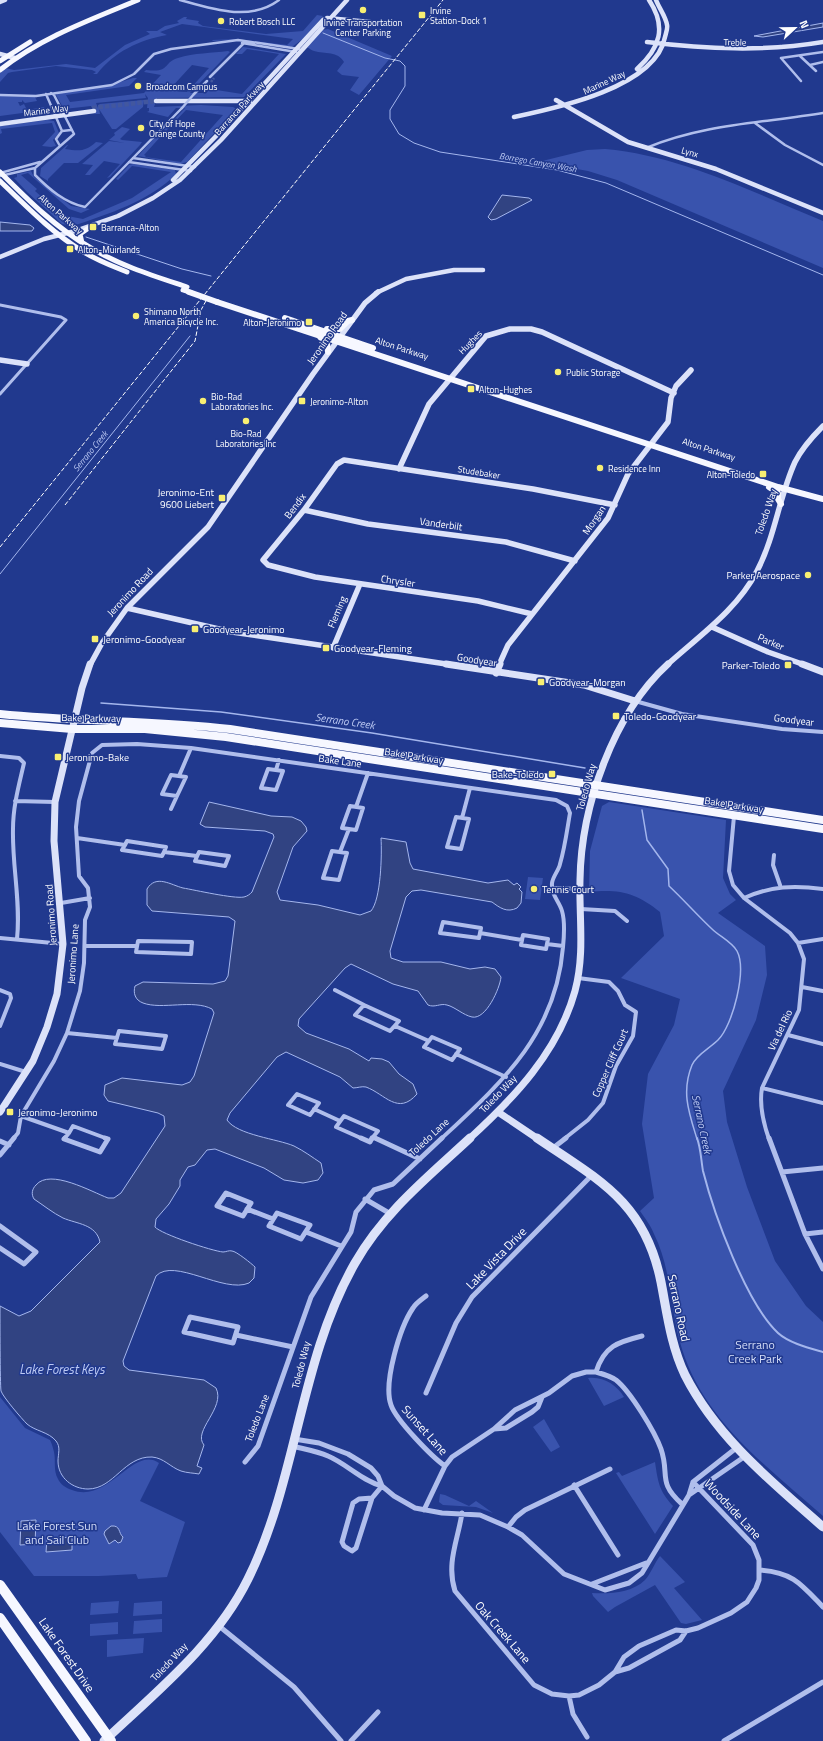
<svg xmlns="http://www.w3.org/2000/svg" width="823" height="1741" font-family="'Titillium Web',sans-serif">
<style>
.green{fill:#3953ad;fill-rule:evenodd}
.water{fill:#314382;stroke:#a4b6ed}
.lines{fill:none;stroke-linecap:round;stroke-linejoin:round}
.stream-far2{stroke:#a4b6ed;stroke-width:1}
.stream-far1{stroke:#a4b6ed;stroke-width:1.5}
.stream{stroke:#a4b6ed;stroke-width:2}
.street-tunnel{stroke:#42579f;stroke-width:2.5;stroke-dasharray:2.5 1;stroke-linecap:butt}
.secondary-tunnel{stroke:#42579f;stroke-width:4.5;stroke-dasharray:4.5 2;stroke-linecap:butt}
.street-far3{stroke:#b0beec;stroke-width:2.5}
.street-far2{stroke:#b0beec;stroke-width:3}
.street-far1{stroke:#b0beec;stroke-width:4}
.street{stroke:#b0beec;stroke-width:5}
.secondary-far3{stroke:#dce2f9;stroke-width:4.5}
.secondary-far2{stroke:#dce2f9;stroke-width:5.5}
.secondary-far1{stroke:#dce2f9;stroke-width:7}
.secondary{stroke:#dce2f9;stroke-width:9}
.primary-far3{stroke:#f6f7ff;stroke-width:5}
.primary-far2{stroke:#f6f7ff;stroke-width:6}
.primary-far1{stroke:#f6f7ff;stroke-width:8}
.primary{stroke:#f6f7ff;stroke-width:10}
.rail{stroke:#fff;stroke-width:1;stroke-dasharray:4.5 2;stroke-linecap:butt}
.street-bridge{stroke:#b0beec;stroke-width:2.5}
.primary-bridge-far1{stroke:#f6f7ff;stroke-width:5}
.primary-bridge{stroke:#f6f7ff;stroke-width:6}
.poi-dot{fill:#f8ef72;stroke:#21398e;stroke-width:1.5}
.labels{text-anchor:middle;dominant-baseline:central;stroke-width:3;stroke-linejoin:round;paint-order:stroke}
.far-poi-label{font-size:9px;fill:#fff;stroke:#21398e;text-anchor:start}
.far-street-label{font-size:9px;fill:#fff;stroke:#21398e}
.far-water-label{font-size:9px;font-style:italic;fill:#bcc9f3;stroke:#21398e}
.street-label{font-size:10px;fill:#fff;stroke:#21398e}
.poi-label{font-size:10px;fill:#fff;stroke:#21398e;text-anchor:start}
.water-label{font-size:11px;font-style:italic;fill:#bcc9f3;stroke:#21398e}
.near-street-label{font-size:12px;fill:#fff;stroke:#21398e}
.near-park-label{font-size:12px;fill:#d6def9;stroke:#21398e}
.near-water-label{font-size:13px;font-style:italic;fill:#bcc9f3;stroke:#21398e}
</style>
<rect width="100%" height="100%" fill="#21398e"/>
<!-- green -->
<path class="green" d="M317 15 323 16 304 38 292 47 235 40 213 41 212 40 237 39 287 45 293 39 182 24 160 32 167 35C139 40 114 52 97 74H93L96 72 92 70 56 66 12 72 8 73 0 82V73L5 68 14 70 66 64 95 68 125 45 150 34 146 31H157L165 26 179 23 177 21 184 17H187L186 19 199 21 198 23 203 26 266 34 303 31Z
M328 29 392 56 359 95 350 90 359 77 342 75 337 71 344 62C338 51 325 54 314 51 310 50 310 48 306 47L322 30Z
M243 47 286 54 244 97 157 98 154 107 201 105 233 107 237 109 187 162 180 164 138 156 158 134 162 135 144 155 146 156 145 157 181 162 223 115 186 110 166 131 164 130 185 108H176L168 117 147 112 149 111V108H147L148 98 145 94 146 98 96 103 98 108V105L100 104 144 100 143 107 116 129H112L99 109 100 114H95L91 106 64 109 56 95 59 93 105 87 133 78H137L129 86 66 95 70 102 144 93 161 75 144 72 146 70C171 73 162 63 178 58 194 53 212 53 228 51L230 52 190 93H206L210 89 242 94 279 54 247 49 242 54H236ZM192 65 209 68 187 92 169 90Z
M0 96 35 97 37 101 25 103 22 100V102H18L20 106 24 104 27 110 44 107 45 110 0 116Z
M47 120 54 121 59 133 53 140 56 146 51 147 42 146 55 132 52 123 1 129 2 133 0 134V126Z
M122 127 130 129 120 139 122 140 142 142 140 145 110 177 107 178 120 164 104 161 90 175H85L93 165 82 164 109 141 125 143 109 140 115 135 114 133Z
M96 142 103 143 78 163H64L48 179V181L40 176 41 168 67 145H68L65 149C79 151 85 152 96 142Z
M605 149C682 156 752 192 823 221V268L617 180 588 171 538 162 587 150Z
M133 164 175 170 176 174C150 201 108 214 73 226L62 224 27 192 14 178 17 177V174L31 171 34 177 71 206 90 209 81 213 69 209 28 173 21 175 37 189 35 191 62 215 83 219 132 198 171 172 132 166 118 180 116 179 129 165Z
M609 802 726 820 723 878 730 894 736 900 718 913 765 946 767 975 756 1020 723 1091 727 1122 747 1187 775 1261 806 1306 823 1322V1516C768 1467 705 1422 682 1349 670 1311 672 1270 654 1234 651 1226 645 1218 640 1211L654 1198 642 1124 648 1074 674 1025 680 999 621 978 664 936 660 912C636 893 620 889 589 892L590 851 602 806Z
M528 877 543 878 540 900 525 899Z
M588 1378C603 1376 617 1385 624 1397L604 1406Z
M0 1397 25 1428 50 1440C52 1444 53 1448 54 1452 56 1461 53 1470 58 1479 60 1484 66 1488 72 1490 109 1504 133 1445 159 1463L140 1501 185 1522 167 1577 138 1579 136 1574 99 1576H34L0 1532Z
M544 1419 560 1447 551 1452 533 1427Z
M655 1462C658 1482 659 1491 673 1506L655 1534 616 1473 619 1472 622 1476Z
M440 1494 445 1495 469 1506 476 1501 493 1513 476 1507 443 1505 439 1502Z
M660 1556 685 1582 674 1588 702 1620 686 1624 681 1623 655 1585 615 1607 608 1612 593 1596 592 1593C609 1594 632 1593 645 1580 650 1575 655 1562 660 1556Z
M119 1601 118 1613 90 1615 91 1603Z
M162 1601V1614L133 1616 134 1603Z
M162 1619V1632L133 1634 134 1621Z
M118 1622V1634L90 1636V1624Z
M144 1638 143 1653 107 1657V1640Z"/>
<!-- water -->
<path class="water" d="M823 23V27L763 37 754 36Z
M502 195 529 198 532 200 496 219 491 220 488 217Z
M0 222 30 225 34 228 32 231H0Z
M209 802 271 816 292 817 301 821 306 827 307 831 293 847 277 892 280 900 318 905 360 915 371 911C381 899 382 855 381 838L406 842 410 863 413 869 488 883 508 880 514 885 517 883 521 887 519 889 522 892 521 903 517 908C507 913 500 908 492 902L421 890 412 891 406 897 390 951 391 958 403 962H441L470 969 485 967 495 969 501 977C500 988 486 1020 472 1017 463 1015 455 1007 447 1005 440 1003 435 1008 428 1005L418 991 393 984 351 964 345 968 299 1019 298 1026 306 1033 349 1049 369 1061 371 1058 382 1059 389 1062 399 1074 413 1084 417 1094C398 1116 385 1094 366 1087 362 1086 357 1088 353 1088L340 1077 286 1052 277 1057 230 1113 227 1120C237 1135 278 1139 294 1146 304 1151 312 1157 321 1163L323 1173 318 1180 303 1183 284 1180 264 1168 215 1149 207 1150 195 1165 188 1167 180 1180V1186L169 1204 156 1219 155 1227C161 1234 212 1251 223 1252 226 1252 229 1250 232 1251 236 1251 252 1264 255 1267L254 1278 249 1283C224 1294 174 1257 156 1276L123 1361 124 1366 129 1370 204 1380 216 1388C226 1408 192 1431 204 1445L197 1466 202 1468 199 1474C194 1473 187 1473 181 1471 170 1467 164 1458 152 1457 124 1456 114 1489 88 1489 73 1489 58 1478 58 1461 58 1454 61 1447 56 1441 49 1432 35 1431 27 1424 22 1419 3 1397 1 1391 0 1384 0 1319 0 1306L19 1316 31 1311 100 1242C96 1224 77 1224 63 1218 53 1213 43 1205 34 1199 31 1194 32 1189 36 1185 50 1168 92 1192 108 1198H114L121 1193 165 1126 164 1116 158 1113 108 1101 104 1095 105 1085 122 1078 182 1085 190 1082 194 1076 214 1013 212 1009C193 999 162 1010 143 1003 135 1000 133 993 135 986L143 982 213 984 225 981 228 976 235 921 229 917 152 911 147 905V889C156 874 171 885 183 888 195 890 234 899 244 897 248 896 250 894 252 892L274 837 273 834 265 831 205 827 200 824Z
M36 1520 35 1544 20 1545 21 1521Z
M111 1526C121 1525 118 1533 123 1537L121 1542 118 1543 115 1540 109 1544 104 1534 105 1531Z
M72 1537V1550L46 1552 47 1539Z"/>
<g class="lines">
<!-- stream-far2 -->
<path class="stream-far2" d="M323 33 385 58 400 61 405 66V86L390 110V119L399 134 414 143 440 152 557 170 606 183 823 275
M86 237 182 269 211 276
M0 574 190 336"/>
<!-- stream-far1 -->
<path class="stream-far1" d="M101 703 221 712 372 733 585 768
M642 810 647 840 668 869 669 886C684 900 697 915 712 929 719 936 732 942 737 951 747 970 733 1025 718 1040 710 1048 696 1055 692 1065 681 1092 689 1113 697 1139"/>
<!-- stream -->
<path class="stream" d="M697 1138C701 1149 701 1160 703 1171 714 1214 746 1303 778 1333 789 1343 809 1348 823 1352"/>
<!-- street-tunnel -->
<path class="street-tunnel" d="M211 82 214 78"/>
<!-- secondary-tunnel -->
<path class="secondary-tunnel" d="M92 108 156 101"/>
<!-- street-far3 -->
<path class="street-far3" d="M180 0C212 9 250 22 279 0
M242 43 296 52
M800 56 816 71
M781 58 823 52
M781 58 801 81
M810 65 823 62
M210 77 244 43
M46 94 62 131
M194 94 207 81
M0 95 36 96 112 85 134 74 154 54 171 49 238 40 299 49
M755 123 785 145 823 165
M60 146 56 139 62 131 71 130
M646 148C703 124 763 123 823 113
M133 158 195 167
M129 162 191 171
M35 168V175C49 189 65 203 85 207L182 108
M0 173 40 162
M0 176 35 168 74 134 54 95 51 93"/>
<!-- street-far2 -->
<path class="street-far2" d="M0 305 61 317 66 320 0 394"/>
<!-- street-far1 -->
<path class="street-far1" d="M635 701 682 714 782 729 823 732
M0 756 19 758 24 763C19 785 13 806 13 829 12 866 21 902 17 939
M268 769 283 771 276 790 261 788Z
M276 770 279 760
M171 775 186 777 177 796 162 794Z
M179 776 191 748
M15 801 55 802
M350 806 363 808 356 830 342 828Z
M356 807 368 773
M171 809 177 796
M734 816 729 871 733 885 744 898 790 933 798 943 804 959 799 1010 762 1088C759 1105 763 1122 769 1139
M456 817 469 819 461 849 447 847Z
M462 818 470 788
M77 838 125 845 122 850 162 856 164 852 197 856
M125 845 127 841 166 847 164 852
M332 851 347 853 339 880 323 878Z
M199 852 229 856 225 866 195 861Z
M340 852 349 829
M774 855 773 865 780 885
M552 888 580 889
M744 898C771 886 794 885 823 889
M61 903 90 898
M581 909 615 911 627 921
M443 922 481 928 479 938 440 933Z
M480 933 522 940
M523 935 548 939 546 949 521 945Z
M0 938 63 944
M138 941 192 942 191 954 136 952Z
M798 943 823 939
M547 944 563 946
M85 946H137
M802 987 823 991
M0 990 10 994 11 998 0 1026
M335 990 364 1005
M364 1005 399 1021 390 1031 355 1015Z
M395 1026 429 1041
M119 1031 166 1036 162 1049 115 1044Z
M67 1033 117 1038
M788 1035 823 1044
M432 1037 460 1049 452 1060 424 1047Z
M456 1054 506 1077
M0 1064 26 1072
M762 1088 823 1103
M297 1094 319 1103 310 1115 288 1105Z
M314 1109 340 1121
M21 1116 69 1133
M69 1133 73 1126 108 1139
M373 1137 377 1139
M13 1139 18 1133 21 1116 54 1061 67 1033 80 991 84 963 85 920 90 907 88 888 79 876 76 827 79 801 92 753 102 745 137 744 191 748 556 800 567 806 570 813C567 830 565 847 560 864 559 870 553 876 552 883 551 895 559 901 562 911 565 921 564 937 563 947 556 1035 501 1083 441 1139
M64 1139 69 1133
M363 1139 336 1127 344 1116 378 1131 373 1137
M372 1139 373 1137
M564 1139 588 1120 603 1103 616 1066 633 1036 636 1012 625 1005 618 991 609 982 578 978"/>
<!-- street -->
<path class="street" d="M65 1138 64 1139 100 1152 108 1139 105 1138
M361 1138 370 1142 372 1138
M375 1138 420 1159
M769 1138 805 1234 823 1269
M0 1141 9 1145
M553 1148 566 1138
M0 1155 14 1138
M782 1172 823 1168
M226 1193 251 1203 243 1216 217 1206Z
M365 1199 389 1213
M247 1209 273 1219
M277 1213 310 1225 301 1239 269 1226Z
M0 1226 36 1252 24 1264 0 1248
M306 1232 341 1246
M805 1234 823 1232
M426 1296C421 1300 416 1303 413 1308 400 1327 383 1383 391 1405 396 1420 432 1457 445 1466
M190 1317 238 1327 233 1343 184 1332Z
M236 1335 293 1347
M596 1372C603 1374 610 1376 616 1380 630 1391 655 1432 661 1449 670 1475 657 1482 682 1504
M426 1393 456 1323 472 1297 592 1175
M494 1429 515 1410 549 1393 572 1376 586 1372H596C604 1346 618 1342 642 1336
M294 1439 319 1443 348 1454 371 1468 378 1476 382 1486 394 1496 415 1508 442 1513 480 1515 508 1527 522 1535 564 1574 605 1590 629 1583 642 1573 689 1495 693 1482 735 1449
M292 1446C304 1449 317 1451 328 1456 347 1464 362 1481 382 1486
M245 1462 258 1446 311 1297 351 1232 356 1212 374 1190 393 1184 442 1138
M574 1485 618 1555
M689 1495 744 1457
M372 1498 356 1548 352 1551 344 1546 342 1542 353 1503 359 1499Z
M372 1498 382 1486
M424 1510 445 1466 452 1457 494 1429 506 1428 532 1412 538 1407 542 1397
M462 1513C458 1540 446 1563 455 1591L534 1685 552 1694 569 1696 573 1714 587 1737
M508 1527 516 1517 525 1510 610 1469
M760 1570C793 1572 802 1585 823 1607
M592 1584 646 1563
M219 1626 294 1687 341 1741
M615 1672 629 1668 680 1640 686 1631
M569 1696 579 1695 599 1685 615 1672 624 1657 639 1646 676 1630 686 1631 698 1628 731 1613 747 1602 756 1588 759 1580V1560L753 1545 693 1482
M351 1741 378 1712
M724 1741 823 1682"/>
<!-- secondary-far3 -->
<path class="secondary-far3" d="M0 2 5 0
M327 18 370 22
M647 42C706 49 764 52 823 42
M0 54 15 58
M637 69C660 48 667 27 649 0
M556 100 628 142 716 169 823 213
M156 101H250
M514 117C557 108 656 87 665 37 666 33 668 28 667 25 666 17 659 8 656 0
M0 124 94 111
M173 180 220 132 323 20
M0 257 44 239 75 231 118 216 153 198 180 180 221 140 347 0
M376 293 406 279 454 270H483"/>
<!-- secondary-far2 -->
<path class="secondary-far2" d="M0 360 27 364
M399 469 429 404 486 336 510 329H531L542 332 674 393
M304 510 368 524 506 542 575 561
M127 608 232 632 453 665
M532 614 478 601 315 577 268 565 263 560 304 510 337 464 344 460 533 489 615 505
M712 627 768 652 805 665
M333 648 360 584
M90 665 102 643 127 608 208 527 313 374 365 303 378 292
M499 665 508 645 608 518 628 474 668 422 671 398 676 386 691 370
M667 665C699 636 737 610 757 571 775 537 779 497 795 462 802 448 812 437 823 426"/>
<!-- secondary-far1 -->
<path class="secondary-far1" d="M446 664 584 685 635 701
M802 664 823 672
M496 673 500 664
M0 1112 33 1061 47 1027 57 994 63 944 54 841 55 802 82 688 90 664
M498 1112 538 1139
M469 1139C514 1098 558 1052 575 991 585 954 579 918 580 880 581 807 613 714 668 664"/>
<!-- secondary -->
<path class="secondary" d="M537 1138C599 1180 645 1202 661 1282 667 1313 671 1346 685 1375 717 1438 771 1481 823 1527
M104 1741C156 1692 216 1644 248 1579 298 1478 299 1361 355 1263 384 1212 428 1177 470 1138"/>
<!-- primary-far3 -->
<path class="primary-far3" d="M0 61 30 42
M0 70C42 37 90 20 138 0
M0 172C28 200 56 228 91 248 121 266 154 276 187 287
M0 181C26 206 51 232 82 251 96 260 112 266 127 272
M82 243 80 234 93 225"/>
<!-- primary-far2 -->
<path class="primary-far2" d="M217 302 778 487 823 499
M285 318 373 348
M327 329H340L348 321 352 320
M320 337 327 343 328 352
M769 487 778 493V499L781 504"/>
<!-- primary-far1 -->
<path class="primary-far1" d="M0 714C76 722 154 720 230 729L823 820
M0 723 72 729H145L226 737 823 829"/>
<!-- primary -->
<path class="primary" d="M0 1585 111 1741
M0 1618 86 1741"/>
<!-- rail -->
<path class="rail" d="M65 505 195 341 201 310 207 299
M0 547 443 0"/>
<!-- street-bridge -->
<path class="street-bridge" d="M182 108 194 94"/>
<!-- primary-bridge-far1 -->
<path class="primary-bridge-far1" d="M183 290 192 293"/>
<!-- primary-bridge -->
<path class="primary-bridge" d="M189 292 217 302"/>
</g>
<!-- markers -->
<g class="poi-dot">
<circle cx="363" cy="10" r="4"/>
<rect x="418" y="11" width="8" height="8" rx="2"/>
<circle cx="221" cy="21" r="4"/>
<circle cx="138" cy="86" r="4"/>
<circle cx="141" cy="128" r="4"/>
<rect x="89" y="223" width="8" height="8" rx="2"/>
<rect x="66" y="245" width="8" height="8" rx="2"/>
<circle cx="136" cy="316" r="4"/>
<rect x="305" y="318" width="8" height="8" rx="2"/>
<circle cx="558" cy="372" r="4"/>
<rect x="467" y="385" width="8" height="8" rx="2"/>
<circle cx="203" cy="401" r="4"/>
<rect x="298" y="397" width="8" height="8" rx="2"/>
<circle cx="246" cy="421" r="4"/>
<circle cx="600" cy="468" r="4"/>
<rect x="759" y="470" width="8" height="8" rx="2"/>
<rect x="218" y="494" width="8" height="8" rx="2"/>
<circle cx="808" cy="575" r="4"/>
<rect x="191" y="625" width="8" height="8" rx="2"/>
<rect x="91" y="635" width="8" height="8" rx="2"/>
<rect x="322" y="644" width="8" height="8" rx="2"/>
<rect x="784" y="661" width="8" height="8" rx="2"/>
<rect x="537" y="678" width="8" height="8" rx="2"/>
<rect x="612" y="712" width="8" height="8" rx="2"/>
<rect x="54" y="753" width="8" height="8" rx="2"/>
<rect x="548" y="770" width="8" height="8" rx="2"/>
<circle cx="534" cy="889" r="4"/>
<rect x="6" y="1108" width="8" height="8" rx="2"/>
</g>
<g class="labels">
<!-- far-poi labels -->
<g class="far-poi-label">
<text x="430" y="10">Irvine<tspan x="430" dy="10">Station-Dock 1</tspan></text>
<text x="229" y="21">Robert Bosch LLC</text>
<text x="363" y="22" text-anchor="middle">Irvine Transportation<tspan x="363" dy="10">Center Parking</tspan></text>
<text x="146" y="86">Broadcom Campus</text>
<text x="149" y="123">City of Hope<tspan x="149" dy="10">Orange County</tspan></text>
<text x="101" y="227">Barranca-Alton</text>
<text x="78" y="249">Alton-Muirlands</text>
<text x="144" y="311">Shimano North<tspan x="144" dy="10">America Bicycle Inc.</tspan></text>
<text x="301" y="322" text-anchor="end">Alton-Jeronimo</text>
<text x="566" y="372">Public Storage</text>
<text x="479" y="389">Alton-Hughes</text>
<text x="211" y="396">Bio-Rad<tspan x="211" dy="10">Laboratories Inc.</tspan></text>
<text x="310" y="401">Jeronimo-Alton</text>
<text x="246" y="433" text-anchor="middle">Bio-Rad<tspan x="246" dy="10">Laboratories Inc</tspan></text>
<text x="608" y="468">Residence Inn</text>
<text x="755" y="474" text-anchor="end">Alton-Toledo</text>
</g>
<!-- far-street labels -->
<g class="far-street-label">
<text transform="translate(735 42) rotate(1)">Treble</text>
<text transform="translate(604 82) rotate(-25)">Marine Way</text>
<text transform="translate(239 108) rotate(-48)">Barranca Parkway</text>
<text transform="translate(46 110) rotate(-7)">Marine Way</text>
<text transform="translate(690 152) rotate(16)">Lynx</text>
<text transform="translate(61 214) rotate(41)">Alton Parkway</text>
<text transform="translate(470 342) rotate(-46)">Hughes</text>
<text transform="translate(402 348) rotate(18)">Alton Parkway</text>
<text transform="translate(709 449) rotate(18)">Alton Parkway</text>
<text transform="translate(479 472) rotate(9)">Studebaker</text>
</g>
<!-- far-water labels -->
<g class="far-water-label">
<text transform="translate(538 162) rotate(10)">Borrego Canyon Wash</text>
<text transform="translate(90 451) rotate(-51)">Serrano Creek</text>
</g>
<!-- street labels -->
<g class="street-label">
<text transform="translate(327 338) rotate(-55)">Jeronimo Road</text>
<text transform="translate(295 506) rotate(-53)">Bendix</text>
<text transform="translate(766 512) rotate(-71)">Toledo Way</text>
<text transform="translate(594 520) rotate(-56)">Morgan</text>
<text transform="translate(441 524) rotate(8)">Vanderbilt</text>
<text transform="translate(398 581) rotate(8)">Chrysler</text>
<text transform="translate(130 592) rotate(-47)">Jeronimo Road</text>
<text transform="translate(337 612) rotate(-67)">Fleming</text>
<text transform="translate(771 642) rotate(23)">Parker</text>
<text transform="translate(477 660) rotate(9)">Goodyear</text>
<text transform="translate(91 718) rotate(1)">Bake Parkway</text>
<text transform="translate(794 720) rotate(7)">Goodyear</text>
<text transform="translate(414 756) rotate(9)">Bake Parkway</text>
<text transform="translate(340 761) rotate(8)">Bake Lane</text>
<text transform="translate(586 787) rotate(-74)">Toledo Way</text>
<text transform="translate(734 805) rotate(9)">Bake Parkway</text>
<text transform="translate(51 915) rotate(-94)">Jeronimo Road</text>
<text transform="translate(73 954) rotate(-86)">Jeronimo Lane</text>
<text transform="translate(780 1030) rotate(-65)">Via del Rio</text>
<text transform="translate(610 1063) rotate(-66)">Copper Cliff Court</text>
<text transform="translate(498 1094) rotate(-46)">Toledo Way</text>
<text transform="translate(429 1137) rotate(-43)">Toledo Lane</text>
<text transform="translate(301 1365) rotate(-76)">Toledo Way</text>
<text transform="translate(257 1418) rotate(-69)">Toledo Lane</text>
<text transform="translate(169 1662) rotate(-47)">Toledo Way</text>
</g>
<!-- poi labels -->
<g class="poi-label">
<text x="214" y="492" text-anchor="end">Jeronimo-Ent<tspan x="214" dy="12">9600 Liebert</tspan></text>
<text x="800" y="575" text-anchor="end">Parker Aerospace</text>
<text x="203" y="629">Goodyear-Jeronimo</text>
<text x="103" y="639">Jeronimo-Goodyear</text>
<text x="334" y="648">Goodyear-Fleming</text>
<text x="780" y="665" text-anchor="end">Parker-Toledo</text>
<text x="549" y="682">Goodyear-Morgan</text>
<text x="624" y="716">Toledo-Goodyear</text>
<text x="66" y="757">Jeronimo-Bake</text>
<text x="544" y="774" text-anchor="end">Bake-Toledo</text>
<text x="542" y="889">Tennis Court</text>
<text x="18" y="1112">Jeronimo-Jeronimo</text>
</g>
<!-- water labels -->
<g class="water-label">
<text transform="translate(345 721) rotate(8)">Serrano Creek</text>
<text transform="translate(702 1124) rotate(78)">Serrano Creek</text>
</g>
<!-- near-street labels -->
<g class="near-street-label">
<text transform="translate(496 1258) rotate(-46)">Lake Vista Drive</text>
<text transform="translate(679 1308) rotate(78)">Serrano Road</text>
<text transform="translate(425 1430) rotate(48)">Sunset Lane</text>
<text transform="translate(733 1509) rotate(47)">Woodside Lane</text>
<text transform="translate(503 1632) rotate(49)">Oak Creek Lane</text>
<text transform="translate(67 1655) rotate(55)">Lake Forest Drive</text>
</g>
<!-- near-park labels -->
<g class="near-park-label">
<text x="755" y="1344">Serrano<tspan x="755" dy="14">Creek Park</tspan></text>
<text x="57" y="1525">Lake Forest Sun<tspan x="57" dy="14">and Sail Club</tspan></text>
</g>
<!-- near-water labels -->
<g class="near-water-label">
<text x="62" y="1369">Lake Forest Keys</text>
</g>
</g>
<!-- north arrow -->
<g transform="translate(795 28) rotate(68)" stroke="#21398e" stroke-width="3" paint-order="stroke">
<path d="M0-3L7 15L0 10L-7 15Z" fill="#ffffff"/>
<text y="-6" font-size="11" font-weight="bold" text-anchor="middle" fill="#ffffff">N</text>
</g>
</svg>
